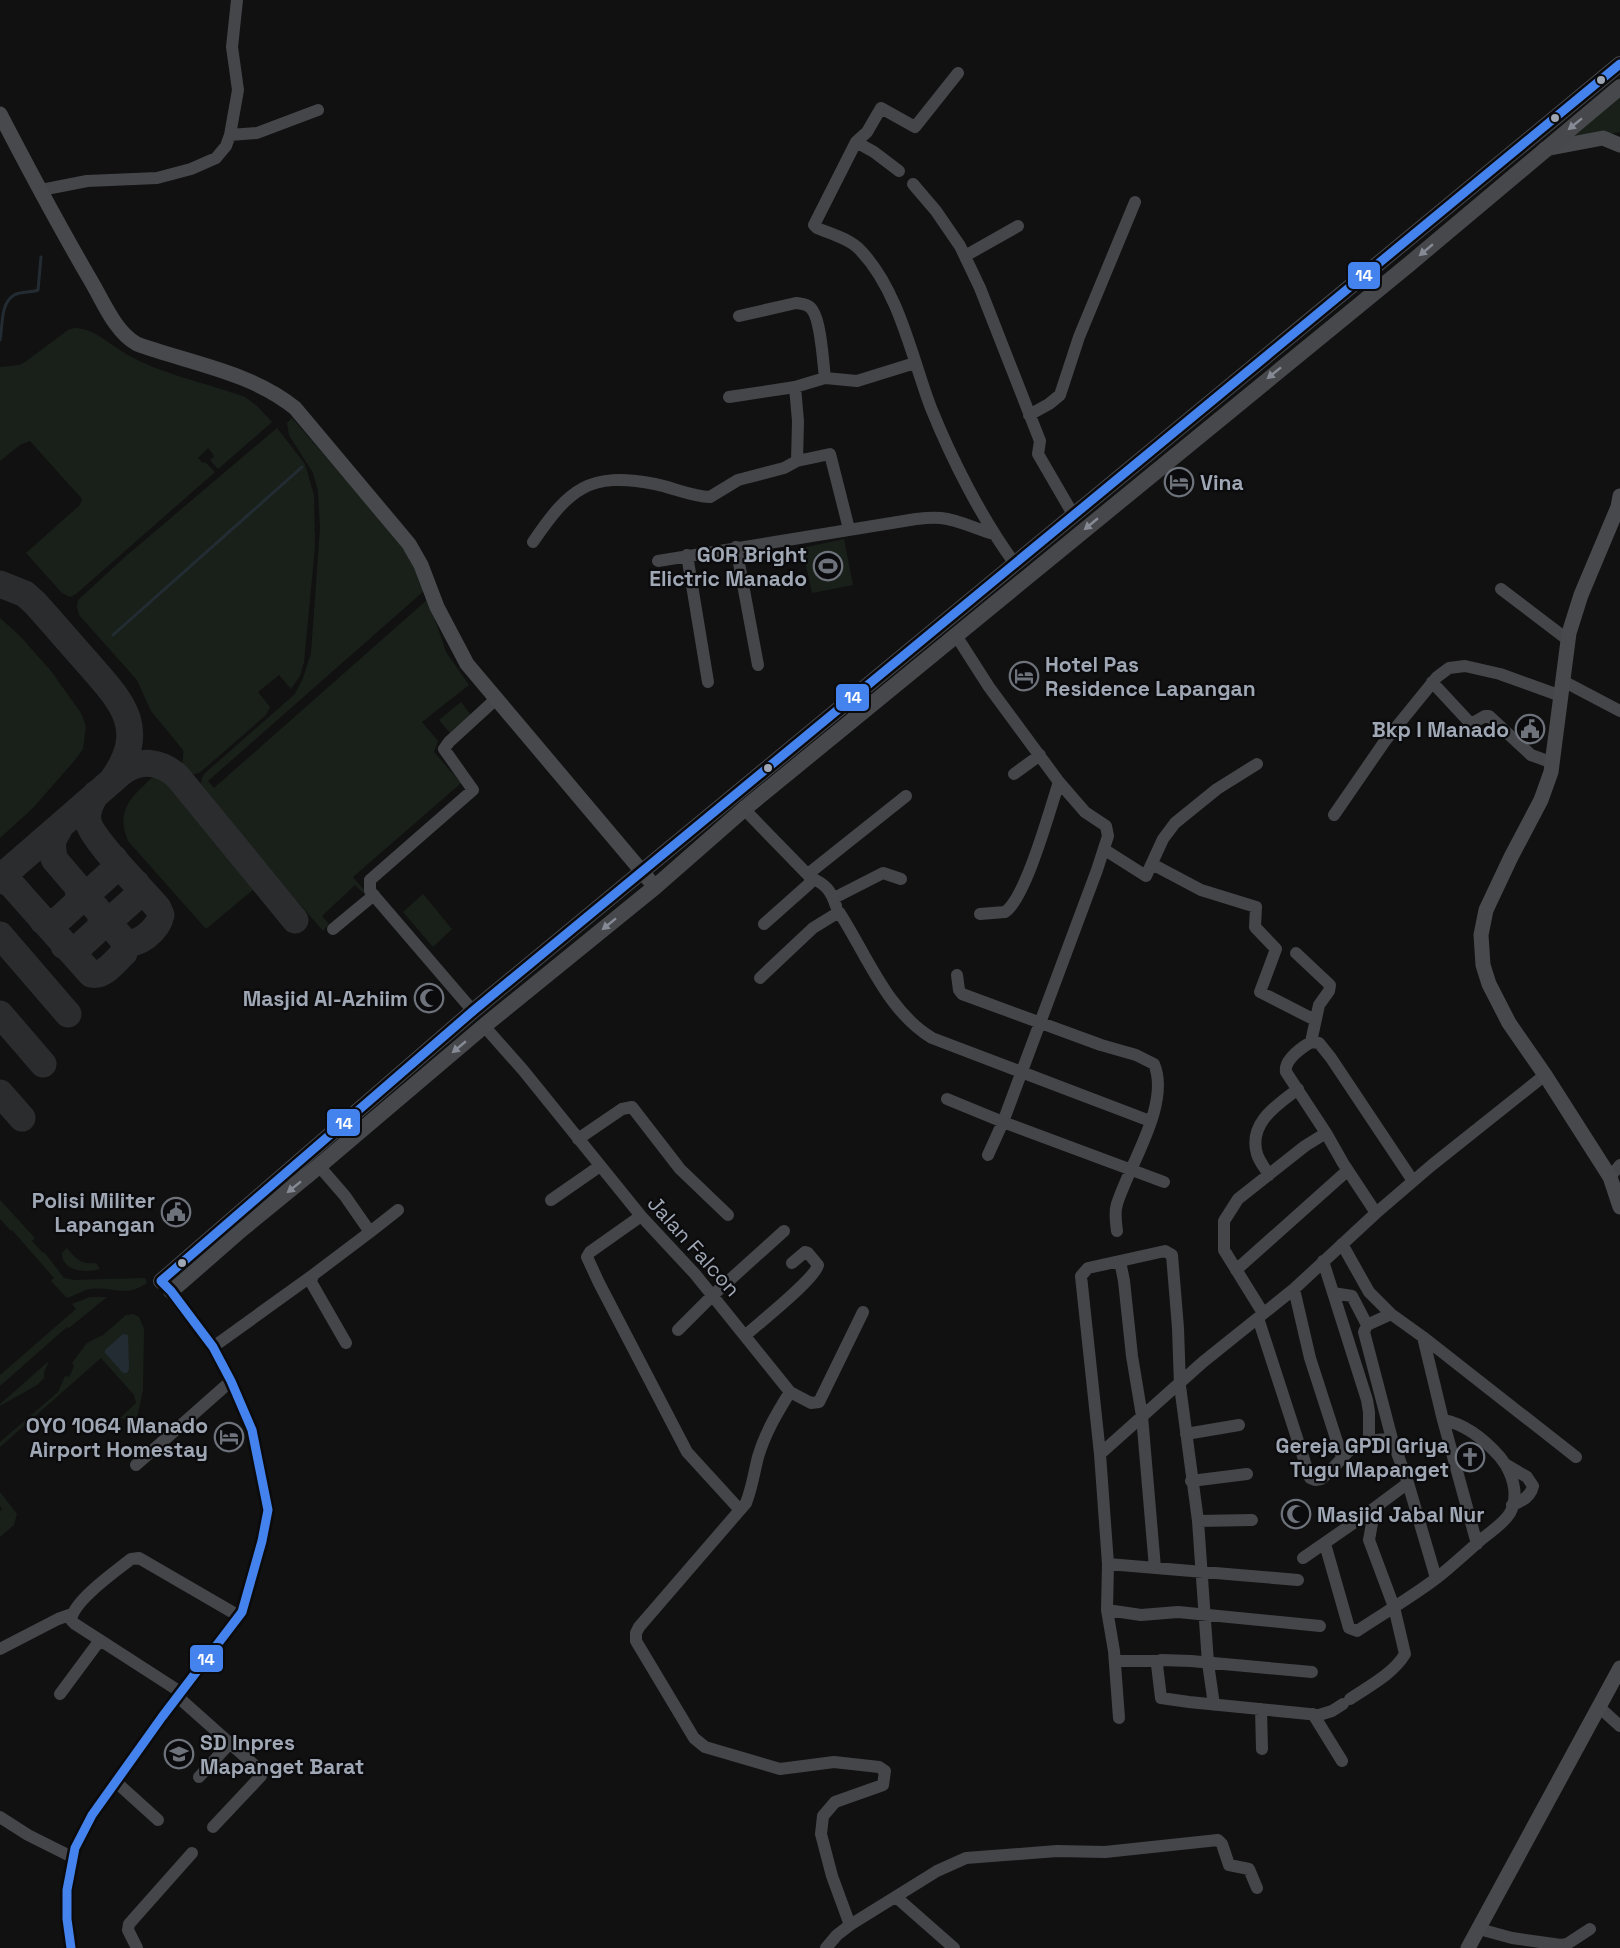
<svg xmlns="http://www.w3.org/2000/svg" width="1620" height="1948" font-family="'Space Grotesk',sans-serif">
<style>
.green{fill:#19201a}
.water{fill:#232c33}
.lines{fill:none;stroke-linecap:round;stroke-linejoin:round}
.stream{stroke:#232c33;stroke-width:3}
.taxiway{stroke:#2b2c2e;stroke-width:27}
.minor{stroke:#45464a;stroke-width:12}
.major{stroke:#47494c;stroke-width:15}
.highway{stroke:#47484c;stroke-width:16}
.bus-1-casing{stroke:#0b0b0d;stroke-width:14}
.bus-1{stroke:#4482ed;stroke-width:9}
.oneway{fill:#858a95}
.bus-dot{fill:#9fa7b4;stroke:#0b0b0d;stroke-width:2}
.labels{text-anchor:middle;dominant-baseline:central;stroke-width:4.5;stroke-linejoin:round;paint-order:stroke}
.poi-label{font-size:21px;font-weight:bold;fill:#9fa7b4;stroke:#0b0b0d;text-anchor:end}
.street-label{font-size:21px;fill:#9fa7b4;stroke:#0b0b0d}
.line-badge{stroke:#0b0b0d;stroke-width:2}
.badge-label{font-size:16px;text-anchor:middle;font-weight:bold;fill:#fff}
</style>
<rect width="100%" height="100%" fill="#111"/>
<!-- green -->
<path class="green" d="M1620 92V132L1558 144Z
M74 328C93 328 108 343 123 352 156 373 207 383 245 397L257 406 272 422 218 469 210 460 214 457 213 454 208 448 198 458 203 463 205 462 215 472 76 594 70 597 62 593 26 553 80 505 82 499 30 441 20 445 0 461V367L19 365 25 362 68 330Z
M292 418 404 547 425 590 208 781 214 788 428 599 446 652 469 685 422 722 438 741 434 752 461 783 353 877 365 891 363 893 355 885 322 916 329 924 323 931 200 788 202 778 205 773 295 694 303 678 311 653 320 528 318 491 313 473 289 435 287 423Z
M277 428 305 464 314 495 315 547 304 662 300 676 291 689 279 675 258 692 270 707 266 715 204 769 199 773 189 775C177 768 185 760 183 750L151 711 137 680 79 615 77 607 78 600 126 556Z
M844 539 853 585 812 593 802 548Z
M0 618 20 636 51 671 81 713 86 726 83 749 75 760 32 809 0 838Z
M461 702 471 715 450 733 439 720Z
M154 776 163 778 254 884V889L206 929 128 841C115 810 132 796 154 776Z
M423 894 452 929 433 947 403 912Z
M0 1200 35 1238 32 1241 43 1253 44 1252 64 1278 74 1280 145 1278 147 1283C126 1298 111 1286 90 1289 83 1290 74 1296 67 1298L51 1281 54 1278 12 1230 11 1231 0 1219Z
M67 1248C76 1259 81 1265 96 1263L100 1269C87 1273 62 1272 62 1253Z
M90 1297H107L69 1328 67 1327 0 1386V1375L76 1309 72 1304Z
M133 1314 139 1317 144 1329 143 1390 137 1418 135 1422 120 1418 136 1403 134 1395 101 1358 0 1447V1442L58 1392 65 1376 69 1377 74 1366 72 1363 87 1343 103 1335 126 1315Z
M49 1361 44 1372V1378L37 1385 0 1406V1404Z
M0 1492 17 1514 14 1525 0 1537V1511L2 1509 0 1506Z"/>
<!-- water -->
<path class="water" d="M123 1334 128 1335 129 1369 127 1373H123L105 1353V1350Z"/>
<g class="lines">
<!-- stream -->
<path class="stream" d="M0 340C3 325 0 304 14 295 22 291 30 293 38 290L41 257
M113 635 302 467"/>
<!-- taxiway -->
<path class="taxiway" d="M0 584 25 594 35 603C53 623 70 643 87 662 121 701 149 728 113 779
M96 794C91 802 86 811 88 821 91 839 144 891 158 908L161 915C158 929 138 948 124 941
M0 878 122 772C140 759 160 761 177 776L295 920
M0 880 10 883 91 974C104 977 114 962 124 953V941L54 859 52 842 61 825
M43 921 56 922 78 902 79 889 87 892 93 889 115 869 114 858
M0 935 68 1014
M64 946 72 949 79 947 101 927V915L107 918 115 916 135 898 138 892 136 883
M0 1014 43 1064
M0 1093 22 1118"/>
<!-- minor -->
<path class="minor" d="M230 135 257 133 318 110
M856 142 867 132 881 108 915 127 958 73
M899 171 874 152 856 142 814 225 817 228C831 234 851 239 861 251 899 291 912 358 931 408 952 460 982 519 1015 564
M913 184 936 211 960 246 980 288 1040 441 1038 454 1074 516
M41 190 87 181 157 178 191 169 216 158 226 146 230 135 238 90 232 47 237 0
M965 256 1018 226
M739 316 796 303C803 304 809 304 813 311 821 323 823 362 825 378
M729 397 795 387 825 378 857 381 915 363
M1029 415 1049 404 1060 395 1079 337 1135 202
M797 461 830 454 849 529
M533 542C569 489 589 471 655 484 674 488 691 496 710 497L738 480 784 468 797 461 798 421 795 387
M736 547 758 665
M687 555 708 682
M658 561 916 519C924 518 933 517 941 518 959 520 976 529 994 534
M1501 589 1568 640
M1563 681 1620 711
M1432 682 1471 724 1485 716H1489L1531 755 1553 763
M1014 774 1040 755
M744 809 811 878 809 884 764 924
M1334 815 1385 741 1437 677 1449 668 1465 666 1500 674 1561 696
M1105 850 1146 876 1163 839 1175 823 1217 789 1257 764
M1152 864 1201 890 1256 907 1255 927 1276 949 1260 992 1315 1020
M808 874 906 796
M811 878C826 884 831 891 836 906
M834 898 883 873 901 879
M980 914 1005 912C1026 898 1050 809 1059 782
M333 929 374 895
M1296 953 1330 985 1329 991 1319 1005 1311 1042
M957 975 959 990 962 994 1101 1045 1136 1055 1154 1064C1171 1104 1129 1165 1117 1204 1114 1213 1116 1222 1117 1231
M760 978 813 928 839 912C867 955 887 1011 932 1038L1150 1121
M473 1011 370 891V880L473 790 444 749 449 742 496 699
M484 1026 523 1070 641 1216 695 1274 790 1392 811 1403 819 1402 863 1312
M947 1099 1003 1122 1097 870 1108 836 1106 826 1085 812 1059 782 989 687 957 637
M1326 1133 1286 1072C1284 1060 1301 1048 1311 1042L1319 1043 1331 1058 1413 1181
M578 1139 622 1109 632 1107 680 1169 728 1215
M988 1155 1003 1122 1164 1182
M319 1166 345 1196 370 1232 313 1275 311 1282 346 1343
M1269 1175C1265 1168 1259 1161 1257 1154 1248 1123 1277 1105 1298 1089
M1610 1177 1620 1165
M551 1200 600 1166
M641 1216 590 1252 587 1257 599 1283 687 1452 740 1510
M370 1232 398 1210
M1342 1244 1369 1292 1391 1314 1423 1337 1576 1457
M1120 1261 1124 1281 1132 1356 1142 1416 1155 1568
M1323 1261 1367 1400 1369 1412V1441
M1236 1270 1347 1171
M1294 1289 1310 1358 1342 1457
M1333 1293 1352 1296 1367 1325
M1263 1313 1224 1250V1221L1238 1199 1305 1146 1326 1133 1343 1163 1376 1213
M1391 1314 1367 1325 1364 1332 1392 1439 1408 1483 1436 1578
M1258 1318 1310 1478 1315 1480 1321 1479C1353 1453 1343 1440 1392 1439
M678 1330 713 1295 784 1231
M746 1335C760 1322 815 1279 818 1265L808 1253 805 1252 792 1263
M1423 1337 1443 1420 1477 1544
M213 1347 313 1275
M790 1392C777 1413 765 1433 758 1457 754 1473 752 1488 746 1503L639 1627 636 1633V1641L694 1738 705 1747 780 1769 834 1762 879 1767 885 1771 883 1785 835 1802 823 1816 821 1834 832 1876 850 1925
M1186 1434 1239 1425
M1100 1454 1203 1362 1294 1289 1376 1213 1432 1165 1545 1075
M1505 1464 1527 1477 1533 1486C1531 1496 1521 1502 1512 1505
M136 1465 231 1381
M1191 1481 1247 1474
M1198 1521 1252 1520
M1325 1544 1349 1628 1357 1631C1384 1613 1412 1597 1438 1577 1453 1565 1468 1551 1483 1538 1493 1530 1504 1523 1510 1513 1520 1494 1512 1472 1500 1457 1485 1440 1465 1424 1443 1420
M1303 1558 1365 1515
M1108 1564 1298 1580
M1107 1610 1141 1615 1178 1612 1320 1626
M0 1649 58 1619 72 1614
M1115 1661H1159
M1312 1672 1191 1661 1161 1660 1157 1665 1161 1698 1189 1702 1319 1715 1332 1711 1343 1704
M182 1693 75 1624 71 1620C73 1601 116 1571 131 1559L139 1558 239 1616
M60 1694 100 1640
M178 1697 261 1771V1776L213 1827
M1350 1699C1369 1686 1393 1674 1405 1654L1394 1607 1369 1540 1372 1523 1365 1515 1408 1483
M1599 1707 1620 1726
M1261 1709 1262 1749
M1313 1714 1342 1761
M1119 1718 1114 1651 1107 1610 1108 1564 1100 1454 1081 1276 1088 1268 1165 1251 1172 1255 1178 1328 1180 1386 1198 1521 1208 1663 1214 1705
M199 1777 230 1743
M116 1782 158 1820
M0 1817 28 1835 72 1857
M896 1897 954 1948
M1479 1929 1512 1938 1561 1945 1567 1944 1590 1929
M71 1948 67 1919V1890L75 1848 92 1815 162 1717 242 1612 262 1541 268 1510 252 1430 231 1381 213 1347 166 1286
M137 1948 128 1930 129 1924 192 1853
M826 1948 837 1935 850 1925 937 1871 966 1858 1057 1851 1105 1852 1218 1840 1222 1844 1229 1865 1249 1869 1257 1888"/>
<!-- major -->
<path class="major" d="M0 114C29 170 59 226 91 281 103 301 115 332 137 344 189 363 251 372 295 408L409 544 421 565 437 607 467 664 655 887
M1545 149 1603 138 1620 145
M1620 496 1618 507 1581 595 1569 633 1551 772 1541 800 1511 857 1486 910 1481 935 1483 965 1489 984 1509 1023 1545 1075 1610 1177 1620 1207
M1468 1948 1620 1668"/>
<!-- highway -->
<path class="highway" d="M161 1281 473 1011 1620 64
M171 1291 242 1229 319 1166 484 1026 655 887 744 809 1407 266 1620 87"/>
<!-- bus-1 casing -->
<g class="bus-1-casing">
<path id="bus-1" d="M71 1948 67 1919V1890L75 1848 92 1815 162 1717 242 1612 262 1541 268 1510 252 1430 231 1381 213 1347 171 1291 161 1281 473 1011 1620 64"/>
</g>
<!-- bus-1 -->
<use href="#bus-1" class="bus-1"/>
</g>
<!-- one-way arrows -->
<defs><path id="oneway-solid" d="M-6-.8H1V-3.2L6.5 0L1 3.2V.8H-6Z" transform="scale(1.5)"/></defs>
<g class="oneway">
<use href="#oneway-solid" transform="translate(1575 124) rotate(141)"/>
<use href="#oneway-solid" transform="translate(1426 250) rotate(140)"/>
<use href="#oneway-solid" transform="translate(1274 373) rotate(141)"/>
<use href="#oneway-solid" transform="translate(1091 524) rotate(140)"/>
<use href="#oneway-solid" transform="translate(609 924) rotate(141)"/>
<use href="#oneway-solid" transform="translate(459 1047) rotate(140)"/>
<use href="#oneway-solid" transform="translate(294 1187) rotate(141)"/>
</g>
<!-- icons -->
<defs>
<g id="hotel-ring" transform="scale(1.5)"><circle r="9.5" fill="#0b0b0d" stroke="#6d727b" stroke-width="1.5"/><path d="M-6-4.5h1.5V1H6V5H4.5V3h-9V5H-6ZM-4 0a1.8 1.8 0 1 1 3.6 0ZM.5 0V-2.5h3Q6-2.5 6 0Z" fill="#6d727b"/></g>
<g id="stadium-ring" transform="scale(1.5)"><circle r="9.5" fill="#0b0b0d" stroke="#6d727b" stroke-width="1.5"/><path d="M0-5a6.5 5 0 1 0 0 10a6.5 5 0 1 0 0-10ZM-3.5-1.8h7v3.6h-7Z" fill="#6d727b"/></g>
<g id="civic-ring" transform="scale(1.5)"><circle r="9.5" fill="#0b0b0d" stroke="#6d727b" stroke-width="1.5"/><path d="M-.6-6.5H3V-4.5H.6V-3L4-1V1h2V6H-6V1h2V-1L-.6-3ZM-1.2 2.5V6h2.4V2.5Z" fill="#6d727b"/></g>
<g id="mosque-ring" transform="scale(1.5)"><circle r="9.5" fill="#0b0b0d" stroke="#6d727b" stroke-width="1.5"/><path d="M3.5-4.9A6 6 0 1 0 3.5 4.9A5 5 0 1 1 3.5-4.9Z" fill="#6d727b"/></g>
<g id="church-ring" transform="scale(1.5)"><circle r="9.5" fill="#0b0b0d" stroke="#6d727b" stroke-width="1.5"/><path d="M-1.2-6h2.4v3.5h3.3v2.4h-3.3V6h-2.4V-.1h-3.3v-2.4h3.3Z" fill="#6d727b"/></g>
<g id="school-ring" transform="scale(1.5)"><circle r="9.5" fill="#0b0b0d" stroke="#6d727b" stroke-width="1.5"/><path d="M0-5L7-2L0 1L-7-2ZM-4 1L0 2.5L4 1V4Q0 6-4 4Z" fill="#6d727b"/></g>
</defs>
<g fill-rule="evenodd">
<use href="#hotel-ring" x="1179" y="482"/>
<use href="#stadium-ring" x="828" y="566"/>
<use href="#hotel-ring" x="1024" y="676"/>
<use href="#civic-ring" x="1530" y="729"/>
<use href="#mosque-ring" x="429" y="998"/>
<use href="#civic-ring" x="176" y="1212"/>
<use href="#hotel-ring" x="229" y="1437"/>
<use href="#church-ring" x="1470" y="1457"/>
<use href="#mosque-ring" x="1296" y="1514"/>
<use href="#school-ring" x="179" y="1754"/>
</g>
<!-- markers -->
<g class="bus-dot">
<circle cx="1601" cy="80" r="5"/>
<circle cx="1555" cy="118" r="5"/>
<circle cx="768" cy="768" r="5"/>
<circle cx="182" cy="1263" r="5"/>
</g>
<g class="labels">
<!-- poi labels -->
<g class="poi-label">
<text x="1200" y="482" text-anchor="start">Vina</text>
<text x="807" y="554">GOR Bright<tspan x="807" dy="24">Elictric Manado</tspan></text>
<text x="1045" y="664" text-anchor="start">Hotel Pas<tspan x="1045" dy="24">Residence Lapangan</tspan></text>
<text x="1509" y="729">Bkp I Manado</text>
<text x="408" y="998">Masjid Al-Azhiim</text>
<text x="155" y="1200">Polisi Militer<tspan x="155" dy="24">Lapangan</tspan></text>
<text x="208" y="1425">OYO 1064 Manado<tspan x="208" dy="24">Airport Homestay</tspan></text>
<text x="1449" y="1445">Gereja GPDI Griya<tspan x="1449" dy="24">Tugu Mapanget</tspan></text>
<text x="1317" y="1514" text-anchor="start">Masjid Jabal Nur</text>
<text x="200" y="1742" text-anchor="start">SD Inpres<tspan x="200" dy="24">Mapanget Barat</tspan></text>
</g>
<!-- street labels -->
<g class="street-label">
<text transform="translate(694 1246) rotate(48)">Jalan Falcon</text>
</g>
</g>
<g class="line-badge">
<rect x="1347" y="261" width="34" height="29" rx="6" fill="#4482ed"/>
<rect x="835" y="683" width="35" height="29" rx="6" fill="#4482ed"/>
<rect x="326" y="1108" width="35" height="29" rx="6" fill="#4482ed"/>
<rect x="189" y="1644" width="35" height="29" rx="6" fill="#4482ed"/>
</g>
<g class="badge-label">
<text x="1364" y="281">14</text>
<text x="853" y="703">14</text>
<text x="344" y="1129">14</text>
<text x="206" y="1665">14</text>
</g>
</svg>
